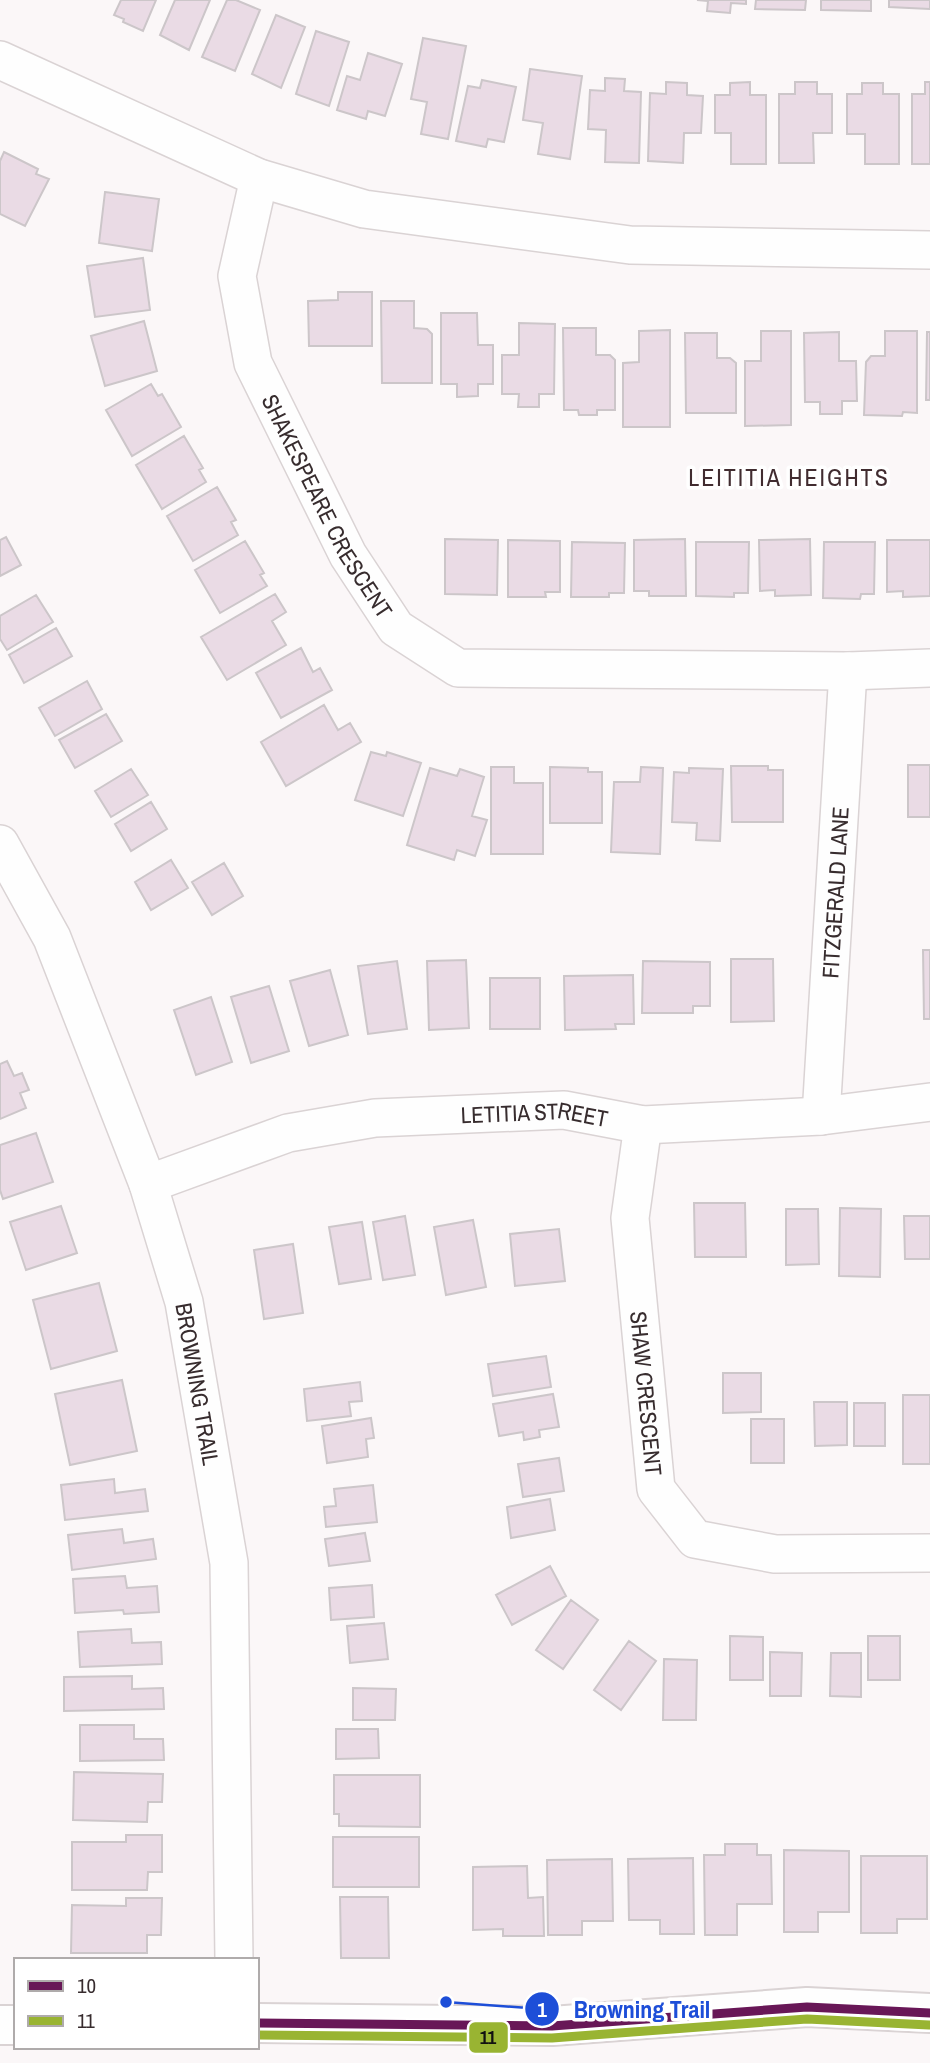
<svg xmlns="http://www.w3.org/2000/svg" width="930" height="2063" font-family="'Archivo Narrow',sans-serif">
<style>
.building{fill:#eadbe5;stroke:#ccc6c9;stroke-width:2}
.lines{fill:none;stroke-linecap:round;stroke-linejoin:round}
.street-casing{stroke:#dad3d4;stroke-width:40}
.secondary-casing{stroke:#dad3d4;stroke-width:42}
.street{stroke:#fefefe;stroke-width:37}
.secondary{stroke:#fefefe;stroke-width:38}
.bus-1-casing{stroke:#fff;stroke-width:14}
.bus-2-casing{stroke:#fff;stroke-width:14}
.bus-1{stroke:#681757;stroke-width:9}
.bus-2{stroke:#99b432;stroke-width:9}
.labels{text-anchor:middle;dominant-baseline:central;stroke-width:7;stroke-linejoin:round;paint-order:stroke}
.street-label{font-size:23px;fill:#372c2e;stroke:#fff}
.neighbourhood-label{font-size:24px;letter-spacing:2px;fill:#412c30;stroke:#fff}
.leader{fill:none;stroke:#1d4ed8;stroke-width:2.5}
.callout-dot{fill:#1d4ed8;stroke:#fff;stroke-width:2.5}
.mark-label{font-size:21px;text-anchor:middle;font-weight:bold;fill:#fff}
.callout-label{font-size:24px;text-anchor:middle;font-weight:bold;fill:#1d4ed8;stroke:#fff;stroke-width:7;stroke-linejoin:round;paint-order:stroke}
.line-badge{stroke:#fff;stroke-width:2.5}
.pale-badge-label{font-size:19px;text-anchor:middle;font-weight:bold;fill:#111}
</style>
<rect width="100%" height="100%" fill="#fbf7f8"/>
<!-- building -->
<path class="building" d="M121 0H156L143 31 123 22 124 19 114 15Z
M175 0H210L189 50 160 35Z
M227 0H236L260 10 235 71 202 57Z
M697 0H746V4L731 3 730 13 707 11 708 1Z
M756 0H806L805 10 755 9Z
M821 0H871V11L821 10Z
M889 0H930V9L889 7Z
M276 15 305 27 281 88 252 74Z
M316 31 349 42 329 106 296 94Z
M423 38 466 46 448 139 421 134 427 102 411 99Z
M368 53 402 64 385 116 368 111 366 119 337 110 347 76 360 80Z
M530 69 582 76 570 159 538 154 543 123 523 120Z
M605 78 625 79 624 91 641 92 639 163 605 162 606 130 588 129 590 90 605 91Z
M482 80 516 87 504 142 488 139 486 147 456 141 468 86 480 88Z
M666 82 687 83V95L703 96 701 133H684L683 163 648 161 650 93 666 94Z
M750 82V95H766V164H731V133H715V95H730V83Z
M795 82H817V94H832V133H813L814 163H779V94H795Z
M925 82H930V164H912V94H925Z
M862 83H883V94H899V164H865V134H847V94H862Z
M4 152 38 169 36 174 49 179 25 226 0 214V161Z
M105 192 159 199 152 251 99 243Z
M143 258 150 310 95 317 87 266Z
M338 292H372V346H309L308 301 338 300Z
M381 301H414V328L427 329 432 334V383H382Z
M441 313H477L478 345H493V384H478V396L457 397V384H441Z
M144 321 157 371 105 386 91 336Z
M519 323 555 324 554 394H539V407H518L519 394H502V355H519Z
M563 328H596V355H610L615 360V410H597V415H579L578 410H564Z
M670 330V427H623V363L639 362V331Z
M761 331H791V425L745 426V361H761Z
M885 331H917V413L903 412 902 416 864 415 866 362 871 356H885Z
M839 332V361H856L857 401H842V414H820V402H805L804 333Z
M927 332H930V400H926Z
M685 333H717V358H730L736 363V413H686Z
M151 384 158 396 162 394 181 427 132 456 106 410Z
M184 436 203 468 199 470 206 482 162 509 136 465Z
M217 487 236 520 231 522 238 535 193 561 167 516Z
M6 537 21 565 0 576V540Z
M445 539 498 540 497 595 445 594Z
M685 539 686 596H649V591H634V540Z
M810 539 811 595 775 596V590L760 591 759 540Z
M508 540 560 541V592H545L546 597H508Z
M887 540H930V596L903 597V591L887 592Z
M245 541 264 573 260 575 267 586 220 613 195 570Z
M572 542 625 543 624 593H609V597H571Z
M696 542H749L748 593H734V597L696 596Z
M824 542H875L874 594H861L860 599 823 598Z
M275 594 286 612 272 621 286 645 227 680 201 637Z
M36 595 53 622 7 650 0 639V616Z
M56 628 72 656 24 683 9 655Z
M301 648 313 672 320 668 332 690 281 718 256 673Z
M87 681 102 709 55 736 39 708Z
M324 705 338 730 350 723 361 742 286 786 261 742Z
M106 714 122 741 75 768 59 740Z
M371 752 386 756 387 752 421 763 403 816 355 800Z
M908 765H930V817H908Z
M731 766H768V770H783V822H732Z
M491 767H514V783H543V854H491Z
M550 767 588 768V772H602V823H550Z
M641 767 663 768 660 854 611 852 614 782H640Z
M430 768 457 776 460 769 484 777 472 816 487 820 475 856 457 850 454 860 407 845Z
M689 768 723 769 720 841 696 840 697 823 672 822 674 772 689 773Z
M131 769 148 795 111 817 95 791Z
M151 802 167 829 131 851 115 824Z
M171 860 188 888 151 910 135 882Z
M224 863 243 896 212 915 192 882Z
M923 950H930V1019H924Z
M731 959H773L774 1021 731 1022Z
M466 960 469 1028 429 1030 427 961Z
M397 961 407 1029 368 1034 358 966Z
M643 961 710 962V1006H693V1013H642Z
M330 970 348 1035 309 1046 290 981Z
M633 975 634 1024H615L616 1029 565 1030 564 976Z
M490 978H540V1029H490Z
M269 986 289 1051 251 1063 231 997Z
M211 997 232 1062 196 1075 174 1010Z
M7 1061 14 1076 22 1073 29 1090 20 1093 26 1108 0 1119V1064Z
M36 1133 53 1182 3 1199 0 1190V1145Z
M694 1203H745L746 1257H695Z
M61 1206 77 1253 26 1270 10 1222Z
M840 1208 881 1209 880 1277 839 1276Z
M786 1209H818L819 1264 786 1265Z
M405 1216 415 1275 383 1280 373 1222Z
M904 1216H930V1259H905Z
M473 1220 486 1287 446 1295 434 1227Z
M362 1222 371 1279 339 1284 329 1227Z
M559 1229 565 1281 515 1286 510 1234Z
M293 1244 303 1313 264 1319 254 1250Z
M99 1283 117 1351 51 1369 33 1300Z
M546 1356 551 1387 493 1396 488 1364Z
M723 1373H761V1412L723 1413Z
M122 1380 137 1451 70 1465 55 1394Z
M360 1382 362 1401 349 1402 351 1416 307 1421 304 1389Z
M553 1394 559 1427 539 1430 540 1437 524 1440 523 1432 499 1436 493 1404Z
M903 1395H930V1464H903Z
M814 1402H847V1445L815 1446Z
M854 1403H885V1446H854Z
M371 1418 374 1438 366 1439 368 1457 327 1463 322 1426Z
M751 1419H784V1463H751Z
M559 1458 564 1491 523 1497 518 1464Z
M114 1479 115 1493 145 1489 148 1511 65 1520 61 1485Z
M373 1485 377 1522 326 1527 324 1507 336 1506 334 1489Z
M550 1499 555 1530 511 1538 507 1507Z
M122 1529 124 1543 153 1539 156 1559 72 1570 68 1535Z
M365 1533 370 1561 329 1566 325 1539Z
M550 1566 566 1596 512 1625 496 1595Z
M125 1576 127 1588 157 1586 159 1612 124 1614 123 1610 75 1613 73 1579Z
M372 1585 374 1617 331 1620 329 1588Z
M571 1600 598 1620 563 1669 536 1650Z
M384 1623 388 1659 350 1663 347 1626Z
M131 1629 132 1643 161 1642 162 1664 80 1667 78 1632Z
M730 1636 763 1637V1680H730Z
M868 1636H900V1680H868Z
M629 1641 656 1661 621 1710 594 1690Z
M770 1652 802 1653 801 1696H770Z
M831 1653H861V1697L830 1696Z
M664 1659 697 1660 696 1720H663Z
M132 1676V1689L163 1688 164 1709 64 1711V1677Z
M353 1688 396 1689 395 1720H353Z
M80 1725H134V1739H163L164 1760 80 1761Z
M336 1729H378L379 1758 336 1759Z
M74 1772 163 1774 162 1802H148L147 1822 73 1820Z
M334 1775H420V1827L339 1826V1814H334Z
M126 1835H162V1872H148L147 1890H72V1842H126Z
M333 1837H419V1887H333Z
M725 1844H757V1855H771L772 1904H737V1935H705L704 1855H725Z
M784 1850 849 1851V1912H818V1932H784Z
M861 1856H927V1919H897V1933H861Z
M693 1858 694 1934H660V1920H629L628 1859Z
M612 1859 613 1921H582V1935H548L547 1860Z
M527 1866 528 1898 543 1897 544 1936H503V1929L473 1930V1867Z
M340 1897H388L389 1958H341Z
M126 1898H162L161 1935H147V1953H71L72 1905 126 1906Z"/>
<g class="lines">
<!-- street casing -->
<g class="street-casing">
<g id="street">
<path d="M0 60 259 178 364 209 630 245 930 250"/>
<path id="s1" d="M259 178 237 276 253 363 348 555 396 628 458 668 848 671 930 668"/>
<path id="s2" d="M0 844 52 938 148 1184 184 1302 229 1563 234 1960"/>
<path id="s3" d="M821 1116 848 671"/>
<path id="s4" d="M643 1125 630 1218 656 1489 695 1539 775 1554 930 1553"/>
<path id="s5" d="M148 1184 288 1133 375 1118 564 1110 643 1125 821 1116 930 1102"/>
</g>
</g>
<!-- secondary casing -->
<g class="secondary-casing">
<path id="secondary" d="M257 2023 552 2026 807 2007 930 2013
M0 2025H16"/>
</g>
<!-- street -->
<use href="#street" class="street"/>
<!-- secondary -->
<use href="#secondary" class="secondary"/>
<!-- bus-1 casing -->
<g class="bus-1-casing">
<path id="bus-1" d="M257 2023 552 2026 807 2007 930 2013"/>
</g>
<!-- bus-2 casing -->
<g class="bus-2-casing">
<path id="bus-2" d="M257 2035 552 2038 807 2019 929 2025"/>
</g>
<!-- bus-1 -->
<use href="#bus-1" class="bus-1"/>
<!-- bus-2 -->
<use href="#bus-2" class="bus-2"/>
</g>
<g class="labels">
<!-- street labels -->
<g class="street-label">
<text stroke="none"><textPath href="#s1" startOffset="350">SHAKESPEARE CRESCENT</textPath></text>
<text stroke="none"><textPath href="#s3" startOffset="224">FITZGERALD LANE</textPath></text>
<text stroke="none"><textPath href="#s5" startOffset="397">LETITIA STREET</textPath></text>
<text stroke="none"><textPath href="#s2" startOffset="578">BROWNING TRAIL</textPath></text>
<text stroke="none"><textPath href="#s4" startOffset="270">SHAW CRESCENT</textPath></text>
</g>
<!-- neighbourhood labels -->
<g class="neighbourhood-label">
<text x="789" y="477">LEITITIA HEIGHTS</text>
</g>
</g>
<!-- callouts -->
<path class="leader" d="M446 2002L542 2009"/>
<g class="callout-dot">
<circle cx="446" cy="2002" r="7"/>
<circle cx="542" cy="2009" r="18"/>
</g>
<g class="mark-label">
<text x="542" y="2017">1</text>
</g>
<g class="callout-label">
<text x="642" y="2018">Browning Trail</text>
</g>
<rect class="line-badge" x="468" y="2021" width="41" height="33" rx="7" fill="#99b432"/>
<g class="pale-badge-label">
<text x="488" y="2044">11</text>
</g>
<!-- legend -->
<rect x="14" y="1958" width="245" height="91" fill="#ffffff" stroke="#afabab" stroke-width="2"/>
<rect x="28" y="1981" width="35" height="10" fill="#681757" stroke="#afabab" stroke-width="2"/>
<text x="77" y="1993" font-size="21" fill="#372c2e">10</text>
<rect x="28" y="2016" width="35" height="10" fill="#99b432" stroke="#afabab" stroke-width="2"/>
<text x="77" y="2028" font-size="21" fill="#372c2e">11</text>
</svg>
